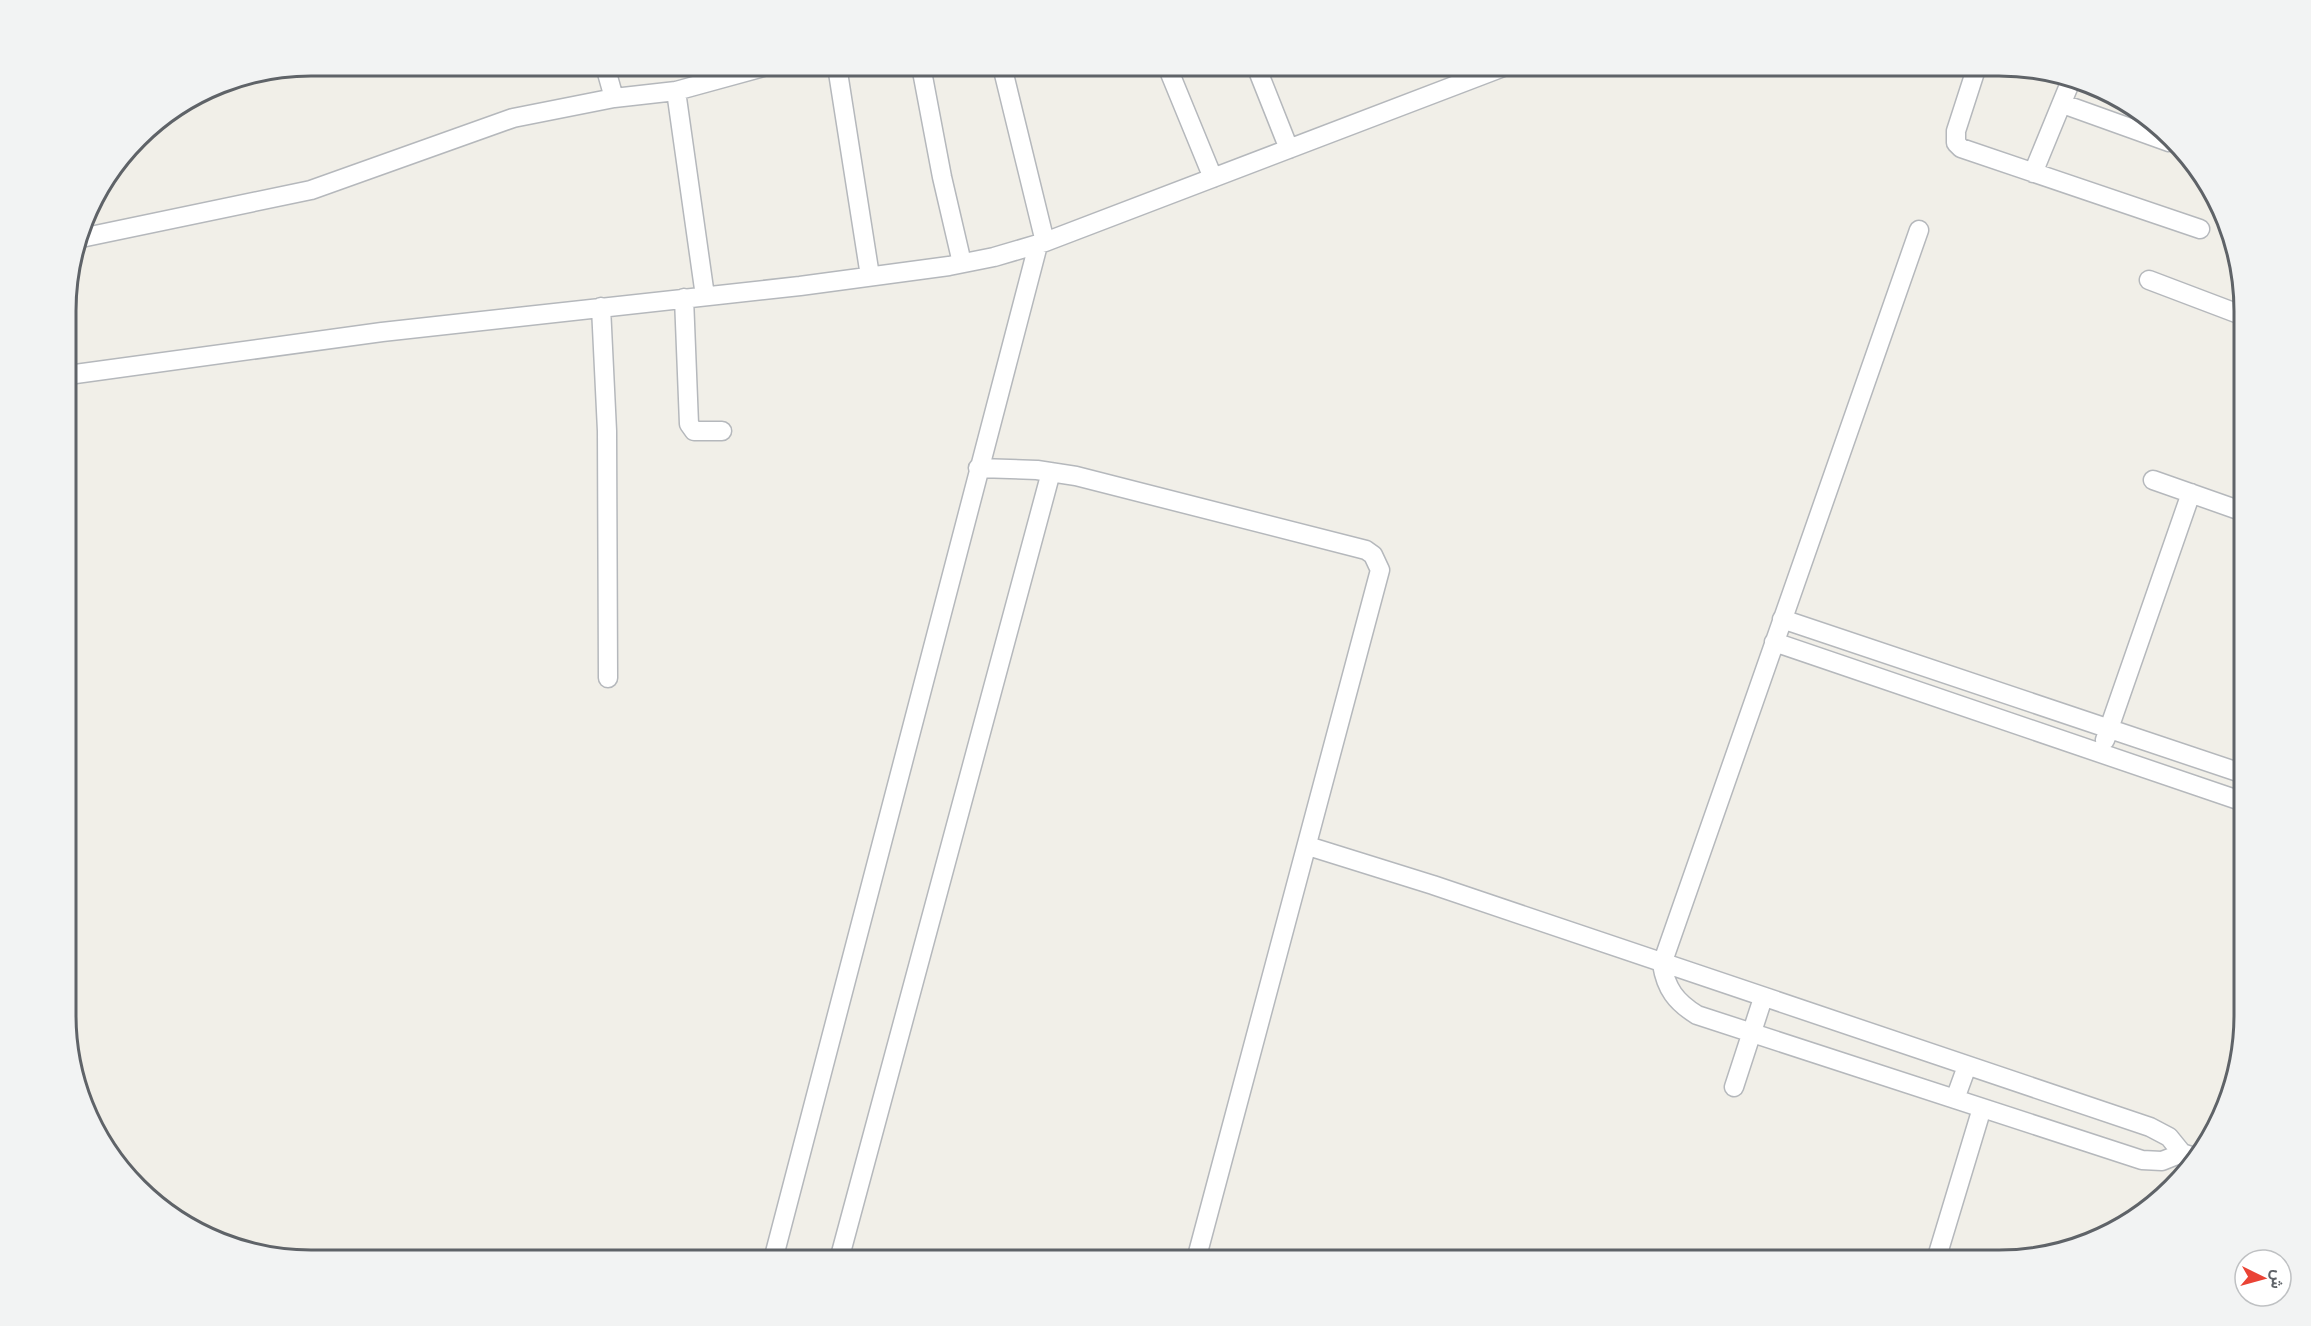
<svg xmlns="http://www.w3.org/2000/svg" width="2311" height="1326" font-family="Manrope,Vazirmatn,sans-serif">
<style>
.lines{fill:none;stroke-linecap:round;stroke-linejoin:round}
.minor-casing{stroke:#b5b8bc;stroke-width:21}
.minor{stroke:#fff;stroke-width:18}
.rim{fill:none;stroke:#5f6368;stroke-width:3}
</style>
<rect width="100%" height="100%" fill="#f1efe8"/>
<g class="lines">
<!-- minor casing -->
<g class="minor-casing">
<path id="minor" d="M605 66 614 98
M837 66 870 276
M921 66 942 177 962 263
M1002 66 1045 242
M1167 66 1213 178
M1256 66 1289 149
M1977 66 1956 131V143L1961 148 2200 229
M676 91 705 296
M2063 104 2169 142
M2033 173 2072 78
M1919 230 1662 964C1666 989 1676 1002 1697 1015L2142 1160 2162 1161 2182 1153
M81 238 311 190 513 118 614 98 676 91 767 66
M2149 280 2244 316
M684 298 689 424 694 431H722
M601 307 607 431 608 678
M68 375 382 332 800 286 949 266 994 257 1045 242 1506 66
M978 468 1037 470 1076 476 1366 550 1373 555 1380 570 1196 1260
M2153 480 2244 512
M1782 619 2244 774
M1774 642 2244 802
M2105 740 2191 493
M1308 846 1433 885 2150 1127 2169 1137 2182 1153 2197 1158
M1734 1087 1763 998
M1955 1099 1967 1066
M773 1260 1038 245
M839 1260 1051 472
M1936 1260 1982 1108"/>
</g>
<!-- minor -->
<use href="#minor" class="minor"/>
</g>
<!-- crop -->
<path d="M0 0H2311V1326H0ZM311 76H1999A235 235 0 0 1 2234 311V1015A235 235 0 0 1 1999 1250H311A235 235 0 0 1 76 1015V311A235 235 0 0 1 311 76Z" fill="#f2f3f3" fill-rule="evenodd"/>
<path class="rim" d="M311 76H1999A235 235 0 0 1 2234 311V1015A235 235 0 0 1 1999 1250H311A235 235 0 0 1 76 1015V311A235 235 0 0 1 311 76Z"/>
<!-- north arrow -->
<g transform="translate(2263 1278) rotate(95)"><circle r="28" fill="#ffffff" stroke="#bfc1c3" stroke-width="1.5"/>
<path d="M0-4.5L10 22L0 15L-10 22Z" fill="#ea4335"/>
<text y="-9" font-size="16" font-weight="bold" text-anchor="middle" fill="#5f6368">ش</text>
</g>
</svg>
